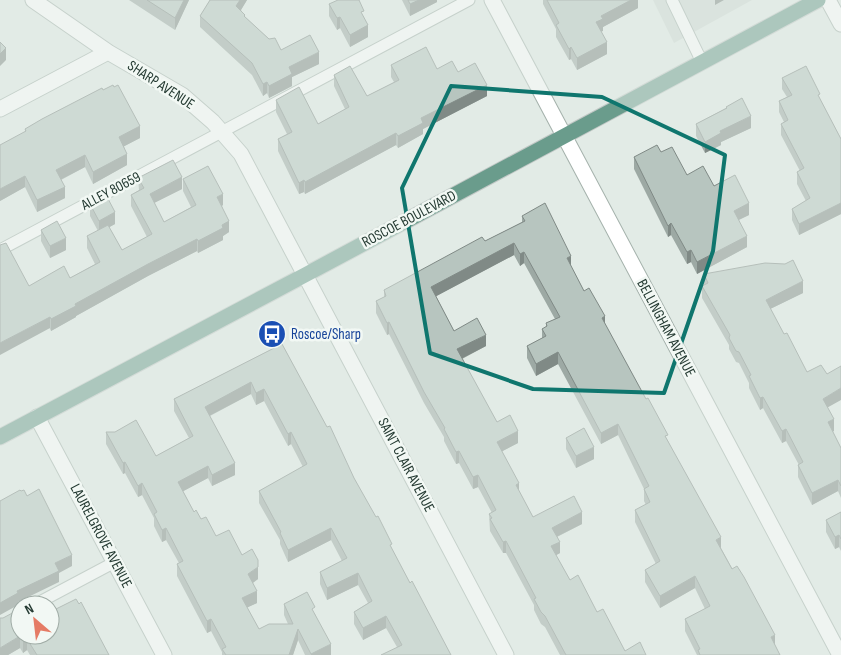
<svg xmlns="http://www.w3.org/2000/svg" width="841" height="655" font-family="'Sofia Sans Condensed',sans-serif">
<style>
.built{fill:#d0dad5}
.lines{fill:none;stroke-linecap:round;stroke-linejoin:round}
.service-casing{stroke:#a5b2ac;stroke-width:13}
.minor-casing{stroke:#a5b2ac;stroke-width:17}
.primary-casing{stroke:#c2c8c6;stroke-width:17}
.service{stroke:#fff;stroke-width:11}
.minor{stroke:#fff;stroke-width:15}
.primary{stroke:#6a9c8c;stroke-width:15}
.wall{fill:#9da9a4}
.shaded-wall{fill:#808a86}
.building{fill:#b7c5bf;stroke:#808a86}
.marked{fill:none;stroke:#0f766e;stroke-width:4;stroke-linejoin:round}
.labels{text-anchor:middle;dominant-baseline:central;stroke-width:5;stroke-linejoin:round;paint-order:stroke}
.street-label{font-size:15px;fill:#243a32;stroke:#f2f8f4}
.transit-label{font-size:15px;fill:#164399;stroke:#f2f8f4;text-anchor:start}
</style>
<rect width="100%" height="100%" fill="#e2ebe6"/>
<!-- built -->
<path class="built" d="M653 0H752L674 43Z"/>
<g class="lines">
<!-- service casing -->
<g class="service-casing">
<path id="service" d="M672 0 702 62
M0 250 469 0
M34 605 115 562"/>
</g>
<!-- minor casing -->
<g class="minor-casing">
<path id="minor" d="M33 0 108 52 182 95 213 122 241 154 506 655
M492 0 840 655
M828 0 841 24
M0 109 108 52
M37 417 164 655"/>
</g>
<!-- primary casing -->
<g class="primary-casing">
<path id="primary" d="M0 437 305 275 818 0"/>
</g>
<!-- service -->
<use href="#service" class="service"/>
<!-- minor -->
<use href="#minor" class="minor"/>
<!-- primary -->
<use href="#primary" class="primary"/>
</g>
<!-- wall -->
<path class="wall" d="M129 0H189L175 30Z
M210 0H247L241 10 245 17 281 50 319 64 292 77V86L269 98 267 93 263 96 252 75 200 27V16Z
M402 0H437V2L410 16Z
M543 0H638V8L603 27V31H601L607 54 577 70 571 59 569 60 556 37V29L543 4Z
M329 4 364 18 368 37 350 47 340 28 337 30 329 16Z
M391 65 437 69 458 72 487 96 423 129V134L398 148 396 145 305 194 304 192 299 194 278 151V139L287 134 276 112V100L318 124 345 109 334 86V75L367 96 394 82 391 77Z
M782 78 820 99 841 139V214L799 235 792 220V209L806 201 797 184V172L800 171 781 135V124L784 122 779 112V101L787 97 782 89Z
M103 90 140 138 124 146 127 165 93 184 85 167 61 180 65 198 37 212 25 187 0 201 25 132V129Z
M726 107 751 128 721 142V145L705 153 696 136V124L726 108Z
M661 152 687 175 749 215 739 220 747 247 697 274 691 262 687 264 671 235 668 237 634 169V157Z
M138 178 182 189 154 203 164 222 191 207 183 191V179L223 205 222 206 229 232 223 236V240L198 253 197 251 148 276 76 316V317L51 331 29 286 70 278 95 264 87 248V236L98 231 90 216V204L115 224 109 227 122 250 147 237 131 206V195L139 190Z
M522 216 571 266 584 291 605 324 668 441 721 548 780 655H697L685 631V619L705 609 695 588 660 608 645 582V570L656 564 635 522V510L646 505 644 501V489L618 435 601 444 558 364 536 376 527 358V346L542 338V329L546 327V323L555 319 524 263 520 266 514 255 436 296 454 331 486 346 462 359 497 422 518 443 502 451 519 491 533 517 582 524 557 537 560 553 556 555 570 580 597 612 625 651 646 655H560L545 627 541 624 534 610V605L506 553H503L490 531 489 514 492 513 478 487 473 489 459 463 456 464 444 441V437L424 403 389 334 387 335 376 313V301L384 298V290L485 241 522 222Z
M41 230 66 250 50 258 41 241Z
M704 274 803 293 770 309 784 334 827 408 834 431H832L841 448V498L838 491 812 505 798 477V465H799L786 441 782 443 763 408 760 410 749 388V383L739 363 736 362 729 349V345L702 298V286L704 285Z
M282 344 410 583 451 655 397 647 386 628 363 640 354 624V612L368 603 358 585 327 600 320 584V572L342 561 331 540 288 562 280 544V540L259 503V491L303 467 291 444 288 446 264 401 256 405 251 394 210 416 235 475 212 486 208 478 183 491 194 512 216 536 242 555 258 579 253 583 257 603 247 607 259 629 288 624 284 615V604L315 614 331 655H305L298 640 293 655H222V652L211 631 207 633 177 576V564L179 563 166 540 162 542 154 526V518L142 495 138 497 125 473 123 474 106 444V432L156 456 189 438 174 411V399Z
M566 438 594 459 576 468 566 449Z
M841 512V551L839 547 835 549 826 532V520Z
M79 604 109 655H30L27 650 23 653 20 648 8 655H0L20 635Z"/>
<!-- shaded-wall -->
<path class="shaded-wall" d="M184 0H189L175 30V18Z
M240 0H247L236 18V6Z
M419 0H437V2L410 16V4Z
M631 0H638V8L603 27V31L596 34V22L601 16Z
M715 0H724L715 5Z
M340 17V28L337 30V18Z
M368 25V37L350 47V35Z
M607 42V54L577 70V58Z
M571 47V59L569 60V49Z
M6 48V60L0 66V54Z
M319 52V64L292 77V86L269 98V86L289 67Z
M267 82V93L263 96V84Z
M487 85V96L423 129V134L398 148V136L421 118Z
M751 116V128L721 142V145L705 153V142L720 131Z
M140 126V138L119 149V137Z
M396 133V145L305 194V182Z
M127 154V165L93 184V172Z
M85 155V167L56 182V170Z
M25 176V187L0 201V189Z
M182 177V189L150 205V194Z
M304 180V192L299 194V183Z
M65 187V198L37 212V200Z
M223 194V205L217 208V197Z
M749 203V215L734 222V211Z
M841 203V214L799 235V224Z
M115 212V224L99 233V221Z
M229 221V232L223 236V240L198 253V241L222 225Z
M671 223V235L668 237V226Z
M747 236V247L697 274V262Z
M66 238V250L50 258V246Z
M197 239V251L148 276 76 316V317L51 331V319L75 304 148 264Z
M514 243V255L431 299V287Z
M691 250V262L687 264V252Z
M524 252V263L520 266V254Z
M571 256V268L567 258Z
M803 281V293L766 311V300Z
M605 316V328L602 318Z
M50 317V328L0 355V343Z
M389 322V334L387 335V323Z
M486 335V346L457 361V349Z
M558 352V364L536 376V364Z
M251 382V394L205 418V407Z
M841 388V400L823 410V399Z
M264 389V401L256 405V393Z
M763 397V408L760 410V398Z
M834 419V431L828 434V422Z
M618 424V435L601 444V433Z
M786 429V441L782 443V431Z
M518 431V443L497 454V442Z
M291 432V444L288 446V434Z
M594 447V459L576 468V456Z
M459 451V463L456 464V452Z
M125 462V473L123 474V463Z
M235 463V475L212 486V475Z
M208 466V478L178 494V482Z
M478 475V487L473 489V477Z
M838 480V491L812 505V493Z
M142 483V495L138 497V486Z
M519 483V495L516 485Z
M582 512V524L552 539V528Z
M166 528V540L162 542V530Z
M331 528V540L288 562V550Z
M839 535V547L835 549V537Z
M721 537V549L716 540Z
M506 541V553H503V542Z
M560 542V553L551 558V546Z
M72 555V566L59 573V582L18 602V605L0 615V603L55 563Z
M258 567V579L248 586V574Z
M358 573V585L327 600V588Z
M695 576V588L660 608V596Z
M257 591V603L242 610V598Z
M386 616V628L363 640V628Z
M211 619V631L207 633V621Z
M298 629V640L293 655H289Z
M775 635V647L771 637Z
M20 636V648L8 655H0V648Z
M27 639V650L23 653V641Z
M331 644V655H311V654Z"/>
<!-- building -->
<path class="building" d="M147 0H184L175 18Z
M210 0H240L236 6 245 15 244 16 269 39 275 38 281 50 310 35 319 52 289 67 292 74 269 86 267 82 263 84 252 63 200 16Z
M338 0H359L364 11 361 12 368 25 350 35 340 17 337 18 329 4Z
M408 0H419L410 4Z
M547 0H631L601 16 603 19 596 22 607 42 577 58 571 47 569 49 556 25 559 23Z
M0 42 6 48 0 54Z
M426 47 437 69 452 61 458 72 475 63 487 85 421 118 423 123 398 136 396 133 305 182 304 180 299 183 278 139 292 132 276 100 299 87 318 124 349 107 334 75 350 66 367 96 399 80 391 65Z
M806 66 820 94 818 95 841 139V203L799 224 792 209 810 198 797 172 804 168 781 124 788 120 779 101 792 95 782 78Z
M113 85 114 87 118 85 140 126 119 137 127 154 93 172 85 155 56 170 65 187 37 200 25 176 0 189V145L26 131 25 129 42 119 102 88 103 90Z
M742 98 751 116 720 131 721 133 705 142 696 124 727 108 726 107Z
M657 145 661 152 672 147 687 175 703 166 714 186 735 175 749 203 734 211 747 236 697 262 691 250 687 252 671 223 668 226 634 157Z
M173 160 182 177 150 194 164 222 196 205 183 179 208 166 223 194 217 197 229 221 222 225 223 228 198 241 197 239 148 264 75 304 76 306 51 319 50 317 0 343V245L6 243 29 286 64 266 70 278 100 262 87 236 108 225 122 250 152 234 131 195 144 188 138 178Z
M106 195 115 212 99 221 90 204Z
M545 203 571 256 567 258 584 291 589 288 605 316 602 318 646 399 648 398 668 435 665 436 721 537 716 540 732 569 737 566 744 577 775 635 771 637 780 655H700L698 650 700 649 685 619 710 606 695 576 660 596 645 570 660 561 635 510 650 502 644 489 649 486 618 424 601 433 558 352 536 364 527 346 546 336 542 329 547 326 546 323 560 317 524 252 520 254 514 243 431 287 454 331 477 318 486 335 457 349 497 422 510 415 518 431 497 442 519 483 516 485 533 517 574 496 582 512 552 528 560 542 551 546 570 580 578 575 597 612 603 609 625 651 640 642 646 655H566L545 616 541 612 534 599 536 598 506 541 503 542 490 519 492 518 489 514 496 510 478 475 473 477 459 451 456 452 444 429 445 428 424 392 389 322 387 323 376 301 386 296 384 290 482 237 485 241 525 221 522 216Z
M57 221 66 238 50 246 41 230Z
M793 260 803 281 766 300 784 334 787 333 807 372 821 365 827 374 841 366V388L823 399 834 419 828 422 841 448V486L838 480 812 493 798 465 803 462 786 429 782 431 763 397 760 398 749 376 751 375 739 352 736 351 729 338 730 335 702 286 708 283 704 274 765 263 785 264Z
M282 344 327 427 330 426 354 478 376 517 378 516 392 544 390 545 410 583 412 581 451 655H381L402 645 386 616 363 628 354 612 372 601 358 573 327 588 320 572 347 558 331 528 288 550 280 533 281 532 259 491 307 464 291 432 288 434 264 389 256 393 251 382 205 407 235 463 212 475 208 466 178 482 194 512 196 510 201 519 206 517 216 536 229 530 242 555 252 549 258 560V567L248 574 257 591 242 598 259 629 269 624H293L284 604 307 592 315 607 312 609 331 644 311 654 298 629 289 655H226L222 649 226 647 211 619 207 621 177 564 183 561 166 528 162 530 154 514 157 512 142 483 138 486 125 462 123 463 106 432H115L136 420 156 456 193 436 174 399Z
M584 428 594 447 576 456 566 438Z
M39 489 72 555 55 563 59 571 17 591 18 593 0 603V501L20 490 21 491 24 490 27 496Z
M841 512V539L839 535 835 537 826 520Z
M76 599 79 604 81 602 109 655H37L27 639 23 641 20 636 0 648V618H3L20 609V635H50V612Z"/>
<!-- marked area -->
<path d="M0 0H841V655H0ZM451 86 602 97 725 155 713 251 664 393 533 389 430 353 402 188Z" fill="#e2ebe6" fill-opacity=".55" fill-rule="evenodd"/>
<path class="marked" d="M451 86 602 97 725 155 713 251 664 393 533 389 430 353 402 188Z"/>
<!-- icons -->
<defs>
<g id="bus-disc" transform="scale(1.4375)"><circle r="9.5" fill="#1a4fb4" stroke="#f2f8f4"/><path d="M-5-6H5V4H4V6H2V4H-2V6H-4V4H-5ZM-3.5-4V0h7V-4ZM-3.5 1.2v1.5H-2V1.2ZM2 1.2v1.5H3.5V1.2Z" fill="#fff"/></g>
</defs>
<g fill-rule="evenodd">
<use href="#bus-disc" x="272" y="334"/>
</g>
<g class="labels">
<!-- street labels -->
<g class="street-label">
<text transform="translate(161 85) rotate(33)">SHARP AVENUE</text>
<text transform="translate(111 191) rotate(-28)">ALLEY 80659</text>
<text transform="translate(409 219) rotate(-28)">ROSCOE BOULEVARD</text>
<text transform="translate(666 328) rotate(62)">BELLINGHAM AVENUE</text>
<text transform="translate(406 465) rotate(62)">SAINT CLAIR AVENUE</text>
<text transform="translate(101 536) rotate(62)">LAURELGROVE AVENUE</text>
</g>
<!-- transit labels -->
<g class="transit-label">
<text x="291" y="334">Roscoe/Sharp</text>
</g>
</g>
<!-- north arrow -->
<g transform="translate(35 620) rotate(332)"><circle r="24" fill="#f2f8f4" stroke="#a0aca6"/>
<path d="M0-4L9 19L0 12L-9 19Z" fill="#e57b65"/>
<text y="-8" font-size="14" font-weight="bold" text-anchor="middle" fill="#243a32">N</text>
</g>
</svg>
